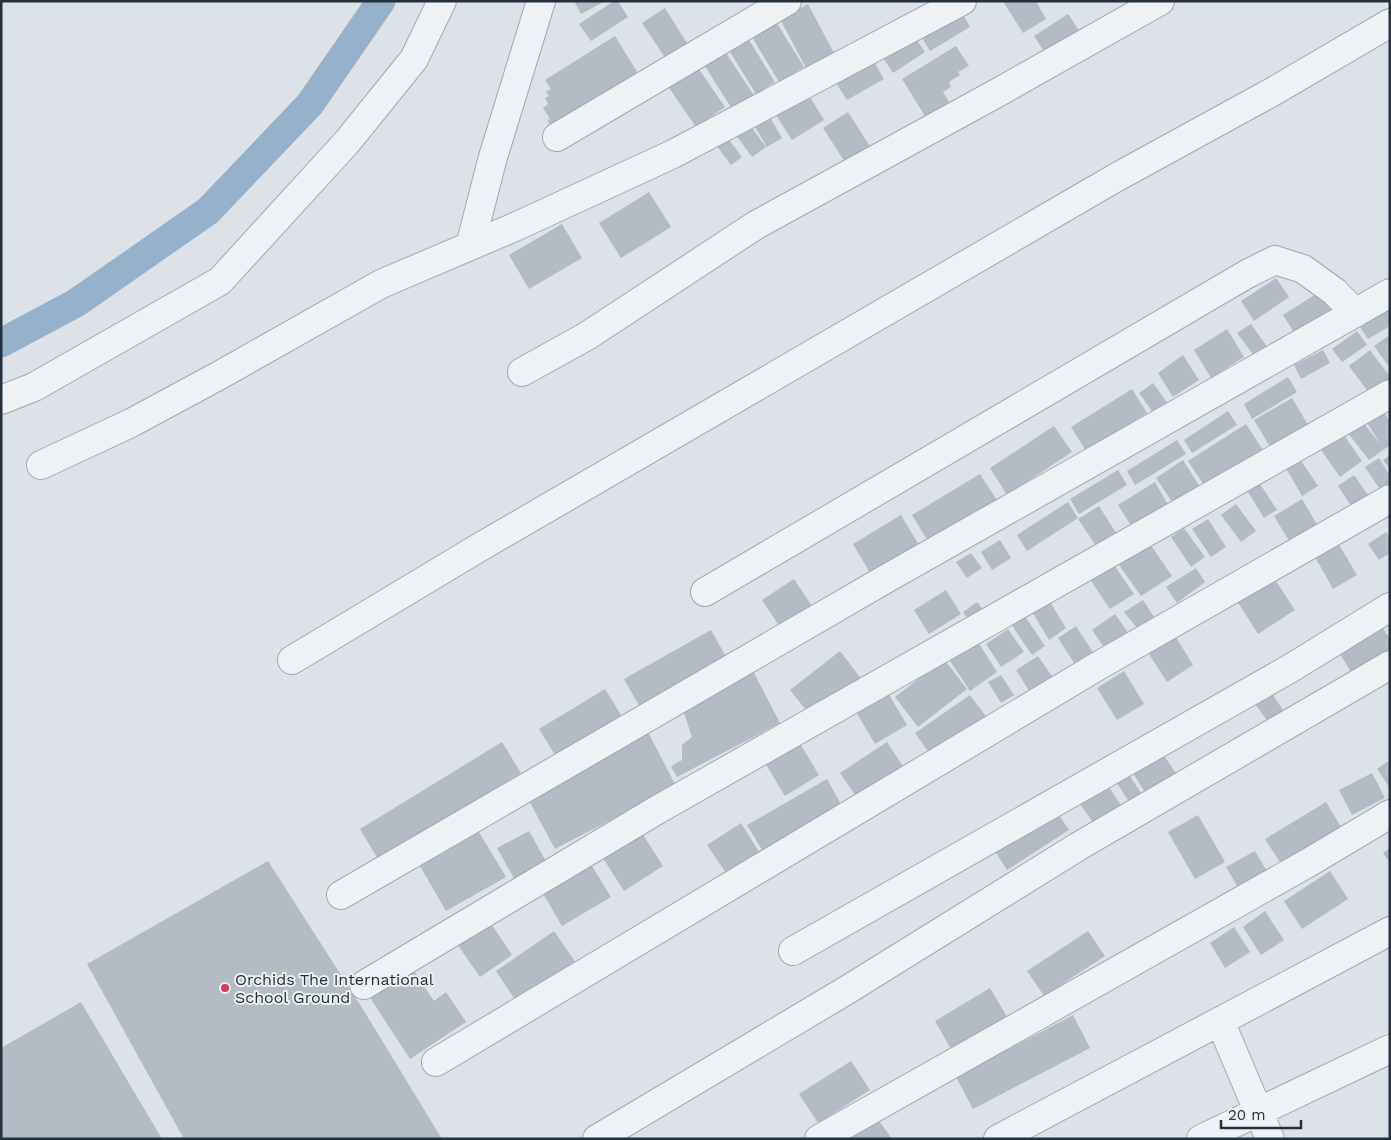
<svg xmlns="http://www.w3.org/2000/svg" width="1391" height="1140" font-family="'Work Sans',sans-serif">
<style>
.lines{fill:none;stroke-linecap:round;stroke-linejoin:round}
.canal{stroke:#95b2ca;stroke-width:29}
.building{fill:#b3bbc4}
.minor-casing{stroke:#a1a9b1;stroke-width:30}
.minor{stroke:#eff2f5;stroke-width:28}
.poi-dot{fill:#d43a5c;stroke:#ecf0f5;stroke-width:2}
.labels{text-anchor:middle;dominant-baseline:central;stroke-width:4;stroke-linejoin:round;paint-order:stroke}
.poi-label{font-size:16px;fill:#25303e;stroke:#ecf0f5;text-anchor:start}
</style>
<rect width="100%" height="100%" fill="#dce2e7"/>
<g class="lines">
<!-- canal -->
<path class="canal" d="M1 343 76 303 208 211 310 104 381 1"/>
</g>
<!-- building -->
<path class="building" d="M574 1H605L581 14Z
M614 1H618L628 17 591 41 579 24Z
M1007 1H1036L1046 19 1023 33 1004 3Z
M808 4 834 53 806 68 780 19Z
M959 7 970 27 930 51 918 31Z
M665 8 690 48 668 62 642 23Z
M1068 14 1084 38 1048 58 1034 36Z
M773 17 804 67 779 82 749 32Z
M911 32 925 52 893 73 880 53Z
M746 35 775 82 756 94 727 47Z
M615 36 639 75 553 129 547 120 550 119 543 108 548 104 545 98 549 96 546 92 551 89 545 80Z
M956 46 969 66 958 72 960 75 949 82 951 87 943 92 949 102 925 116 902 79Z
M726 53 757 100 735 114 705 66Z
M869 53 884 79 847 100 831 75Z
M696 65 725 107 696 127 667 85Z
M807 92 824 120 792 140 774 112Z
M767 112 782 138 767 147 752 122Z
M848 112 873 151 848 167 823 128Z
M749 124 766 147 752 157 735 134Z
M727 137 742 157 731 165 716 145Z
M649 192 671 227 621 258 599 223Z
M562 224 582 258 529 289 509 255Z
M1276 278 1289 297 1254 321 1241 301Z
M1319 292 1337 319 1301 343 1283 315Z
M1389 308 1390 326 1368 339 1360 327Z
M1251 324 1268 348 1255 357 1237 333Z
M1227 329 1244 357 1211 378 1194 350Z
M1357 331 1367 345 1342 362 1332 349Z
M1390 335V368L1374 346Z
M1323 350 1330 363 1301 379 1294 365Z
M1370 350 1390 377V384L1372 397 1349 366Z
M1183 355 1199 380 1173 397 1158 373Z
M1288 377 1297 392 1252 419 1244 404Z
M1153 383 1171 408 1157 418 1139 393Z
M1132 389 1147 413 1086 451 1071 427Z
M1292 398 1314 435 1276 457 1254 420Z
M1381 408 1390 422V445L1369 460 1344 428 1359 417 1381 445 1364 418Z
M1228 411 1237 425 1192 453 1184 440Z
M1246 424 1263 450 1205 487 1188 461Z
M1054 426 1072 452 1007 495 990 468Z
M1341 431 1362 461 1340 477 1319 447Z
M1177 440 1186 454 1135 485 1127 471Z
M1390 455V469L1383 460Z
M1379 458 1390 476V486L1381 491 1365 467Z
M1300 459 1318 486 1302 496 1286 468Z
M1183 460 1202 490 1176 508 1156 478Z
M1118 470 1127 485 1079 514 1070 499Z
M980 474 998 502 929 543 912 515Z
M1354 475 1372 501 1355 512 1338 486Z
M1155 482 1171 510 1135 532 1118 505Z
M1260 484 1277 510 1264 518 1248 492Z
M1302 499 1319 528 1291 544 1274 516Z
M1068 502 1078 518 1027 551 1017 535Z
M1236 504 1256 531 1241 542 1221 515Z
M1099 506 1118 536 1098 549 1078 519Z
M901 515 920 547 872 576 853 544Z
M1208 519 1226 547 1211 557 1192 529Z
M1184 528 1205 557 1191 567 1171 537Z
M1386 532 1390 537V553L1379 560 1368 544Z
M1000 540 1011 558 992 570 981 552Z
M1338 543 1357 575 1333 589 1315 557Z
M1150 544 1172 576 1141 596 1119 565Z
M971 553 982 568 967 578 956 562Z
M1114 565 1134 594 1110 609 1091 581Z
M1196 568 1205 582 1177 603 1166 587Z
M1274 578 1295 610 1258 634 1237 601Z
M794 579 814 609 782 630 762 600Z
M946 590 961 614 929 634 914 610Z
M1048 599 1066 628 1049 640 1031 610Z
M1143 600 1156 620 1137 628 1124 612Z
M977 602 984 611 969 621 963 612Z
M1115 614 1129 634 1106 650 1092 630Z
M1024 615 1045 646 1032 655 1011 624Z
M1381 624 1390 640V656L1354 677 1337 649Z
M1076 626 1096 657 1078 669 1058 638Z
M1008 629 1024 652 1001 667 986 644Z
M711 630 729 662 642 711 624 679Z
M1174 634 1193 665 1167 682 1147 651Z
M978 642 997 672 970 691 950 661Z
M840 651 863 681 814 720 790 690Z
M1038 656 1056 682 1033 697 1016 670Z
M944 659 967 689 918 727 895 697Z
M753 671 780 723 677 777 671 766 682 760V745L692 737 682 707Z
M1124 671 1144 704 1117 720 1097 688Z
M1001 675 1014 695 1001 703 988 682Z
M605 689 626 723 560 763 539 729Z
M1270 691 1288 717 1272 728 1254 702Z
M888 693 907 725 875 744 856 712Z
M970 695 988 719 933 758 915 733Z
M648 732 676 786 555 849 526 795Z
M796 737 819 775 785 796 762 758Z
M502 742 521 773 378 859 360 829Z
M887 742 906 771 860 802 840 773Z
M1160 749 1180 780 1149 799 1130 768Z
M1390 760V788L1377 769Z
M1372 773 1385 798 1352 815 1339 790Z
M1129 775 1146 800 1133 808 1117 783Z
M827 779 844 810 765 855 747 825Z
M1106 782 1124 810 1097 828 1078 801Z
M1326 802 1343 830 1283 867 1265 839Z
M1053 806 1069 830 1007 870 991 845Z
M1198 815 1225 862 1195 879 1168 832Z
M741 823 761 855 728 876 707 845Z
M640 830 663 866 624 891 601 855Z
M529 831 548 865 516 882 497 848Z
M479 832 506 877 446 911 420 866Z
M1390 848V863L1383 853Z
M1255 851 1272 880 1243 896 1226 867Z
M268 861 364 1011 442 1139H184L87 964Z
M589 861 611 897 562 926 541 890Z
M1330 871 1348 899 1302 929 1284 901Z
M1265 911 1284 940 1261 955 1243 927Z
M490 922 512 955 480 977 457 944Z
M1234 927 1250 952 1225 968 1210 943Z
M554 931 576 963 517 1003 496 971Z
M1088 931 1105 956 1044 996 1027 971Z
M410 965 434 1001 446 992 466 1022 410 1059 367 993Z
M990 988 1007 1017 952 1051 935 1021Z
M81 1002 162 1139H1V1048Z
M1073 1015 1090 1048 973 1109 956 1077Z
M851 1061 870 1090 818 1123 799 1094Z
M875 1115 892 1139H842Z"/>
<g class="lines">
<!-- minor casing -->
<g class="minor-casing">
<path id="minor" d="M557 137 787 1
M470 246 493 157 541 1
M522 372 587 336 756 225 997 93 1160 1
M1 400 34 387 220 281 347 142 414 59 442 1
M41 465 131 423 220 375 381 284 517 226 673 154 962 1
M705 592 1247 274 1275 260 1303 269 1335 292 1355 313
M292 660 475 550 1117 177 1274 91 1390 23
M341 895 884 580 1390 293
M793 951 1291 668 1390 607
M364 985 657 810 1390 394
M1220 1021 1270 1139
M436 1062 1098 666 1390 499
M597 1139 847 990 1079 846 1390 665
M819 1139 1308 863 1390 814
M998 1139 1390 931
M1201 1139 1390 1049"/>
</g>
<!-- minor -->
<use href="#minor" class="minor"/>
</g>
<!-- markers -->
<circle class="poi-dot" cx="225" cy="988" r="5"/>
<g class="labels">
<!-- poi labels -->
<g class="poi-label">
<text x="235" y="979">Orchids The International<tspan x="235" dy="18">School Ground</tspan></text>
</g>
</g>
<!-- border -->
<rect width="1391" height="1140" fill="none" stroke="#25303e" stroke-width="5"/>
<!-- scale -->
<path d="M1221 1120v8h80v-8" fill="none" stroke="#25303e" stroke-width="2.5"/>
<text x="1228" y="1120" font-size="15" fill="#25303e" stroke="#ecf0f5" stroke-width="4" paint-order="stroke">20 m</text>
</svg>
